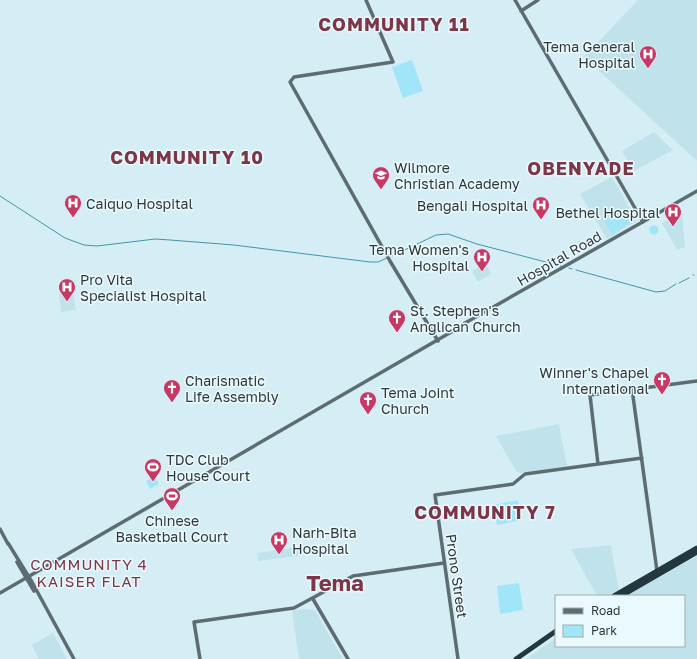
<svg xmlns="http://www.w3.org/2000/svg" width="697" height="659" font-family="'Golos Text',sans-serif">
<style>
.built{fill:#c0e2eb}
.green{fill:#a0e5f8}
.lines{fill:none;stroke-linecap:round;stroke-linejoin:round}
.stream{stroke:#4494a8;stroke-width:1}
.secondary{stroke:#5d6c70;stroke-width:3.5}
.highway{stroke:#23383e;stroke-width:5}
.labels{text-anchor:middle;dominant-baseline:central;stroke-width:3;stroke-linejoin:round;paint-order:stroke}
.poi-label{font-size:14px;fill:#2e383b;stroke:#eaf9fd;text-anchor:start}
.street-label{font-size:14px;fill:#2e383b;stroke:#eaf9fd}
.neighbourhood-label{font-size:15px;letter-spacing:1px;fill:#7d3647;stroke:#eaf9fd}
.district-label{font-size:18px;font-weight:bold;letter-spacing:1px;fill:#7d3647;stroke:#eaf9fd}
.town-label{font-size:22px;font-weight:bold;fill:#7d3647;stroke:#eaf9fd}
</style>
<rect width="100%" height="100%" fill="#d5eef5"/>
<!-- built -->
<path class="built" d="M638 0H697V161L584 57Z
M654 132 673 150 634 171 622 151Z
M612 177 637 221 607 239 580 194Z
M682 212 685 247 677 250 662 223Z
M486 263 491 274 478 282 472 271Z
M73 292 76 310 61 312 59 294Z
M559 424 567 466 520 473 516 471 496 436Z
M611 545 619 592 612 596H597L571 549Z
M299 547 303 553 298 556 258 561 257 553Z
M697 556V659H526L556 638V646H684V596H626Z
M304 609 315 610 343 659H299L292 611Z
M53 633 67 659H39L32 645Z"/>
<!-- green -->
<path class="green" d="M412 60 423 91 403 98 392 67Z
M623 210 630 223 612 234 604 221Z
M649.5 230a4.5 4.5 0 1 1 9 0a4.5 4.5 0 1 1-9 0Z
M155 476 159 484 150 489 146 481Z
M518 500 522 520 497 525 493 505Z
M519 583 523 610 500 614 497 586Z"/>
<g class="lines">
<!-- stream -->
<path class="stream" d="M0 196 65 238 84 245 97 246 155 239 170 240 234 245 370 262H378L387 258
M392 256 436 235 448 234 477 244 561 266
M569 268 572 269
M576 270 656 292 665 291 676 284
M693 275H694
M679 283 689 278"/>
<!-- secondary -->
<path class="secondary" d="M366 0 393 62 294 77 290 82 390 261 438 341
M515 0 643 222
M521 11 538 0
M451 331 697 191
M632 389 657 571
M598 464 590 395 697 381
M0 529 8 544
M8 543 32 582 74 659
M17 562 34 591
M0 593 453 331
M313 599 348 659
M200 659 194 622 294 608 353 576 444 563
M458 659 435 495 513 484 525 474 642 458"/>
<!-- highway -->
<path class="highway" d="M614 596 697 548
M621 596 697 552
M516 659 556 631"/>
</g>
<!-- icons -->
<defs>
<g id="hospital-pin" transform="scale(0.9)"><path d="M0 17L-7.5 6A9.5 9.5 0 1 1 7.5 6Z" fill="#c73964" stroke="#eaf9fd"/><path d="M-5-5h3v3.5h4V-5h3V5h-3V1.5h-4V5h-3Z" fill="#fff"/></g>
<g id="university-pin" transform="scale(0.9)"><path d="M0 17L-7.5 6A9.5 9.5 0 1 1 7.5 6Z" fill="#c73964" stroke="#eaf9fd"/><path d="M0-5L7-2L0 1L-7-2ZM-4 1L0 2.5L4 1V4Q0 6-4 4Z" fill="#fff"/></g>
<g id="church-pin" transform="scale(0.9)"><path d="M0 17L-7.5 6A9.5 9.5 0 1 1 7.5 6Z" fill="#c73964" stroke="#eaf9fd"/><path d="M-1.2-6h2.4v3.5h3.3v2.4h-3.3V6h-2.4V-.1h-3.3v-2.4h3.3Z" fill="#fff"/></g>
<g id="stadium-pin" transform="scale(0.9)"><path d="M0 17L-7.5 6A9.5 9.5 0 1 1 7.5 6Z" fill="#c73964" stroke="#eaf9fd"/><path d="M0-5a6.5 5 0 1 0 0 10a6.5 5 0 1 0 0-10ZM-3.5-1.8h7v3.6h-7Z" fill="#fff"/></g>
</defs>
<g fill-rule="evenodd">
<use href="#hospital-pin" x="648" y="54"/>
<use href="#university-pin" x="381" y="175"/>
<use href="#hospital-pin" x="73" y="203"/>
<use href="#hospital-pin" x="541" y="205"/>
<use href="#hospital-pin" x="673" y="212"/>
<use href="#hospital-pin" x="482" y="257"/>
<use href="#hospital-pin" x="67" y="287"/>
<use href="#church-pin" x="397" y="318"/>
<use href="#church-pin" x="662" y="380"/>
<use href="#church-pin" x="172" y="388"/>
<use href="#church-pin" x="368" y="400"/>
<use href="#stadium-pin" x="153" y="467"/>
<use href="#stadium-pin" x="172" y="496"/>
<use href="#hospital-pin" x="279" y="540"/>
</g>
<g class="labels">
<!-- poi labels -->
<g class="poi-label">
<text x="635" y="46" text-anchor="end">Tema General<tspan x="635" dy="16">Hospital</tspan></text>
<text x="394" y="167">Wilmore<tspan x="394" dy="16">Christian Academy</tspan></text>
<text x="86" y="203">Caiquo Hospital</text>
<text x="528" y="205" text-anchor="end">Bengali Hospital</text>
<text x="660" y="212" text-anchor="end">Bethel Hospital</text>
<text x="469" y="249" text-anchor="end">Tema Women's<tspan x="469" dy="16">Hospital</tspan></text>
<text x="80" y="279">Pro Vita<tspan x="80" dy="16">Specialist Hospital</tspan></text>
<text x="410" y="310">St. Stephen's<tspan x="410" dy="16">Anglican Church</tspan></text>
<text x="649" y="372" text-anchor="end">Winner's Chapel<tspan x="649" dy="16">International</tspan></text>
<text x="185" y="380">Charismatic<tspan x="185" dy="16">Life Assembly</tspan></text>
<text x="381" y="392">Tema Joint<tspan x="381" dy="16">Church</tspan></text>
<text x="166" y="459">TDC Club<tspan x="166" dy="16">House Court</tspan></text>
<text x="172" y="520" text-anchor="middle">Chinese<tspan x="172" dy="16">Basketball Court</tspan></text>
<text x="292" y="532">Narh-Bita<tspan x="292" dy="16">Hospital</tspan></text>
</g>
<!-- street labels -->
<g class="street-label">
<text transform="translate(559 258) rotate(-30)">Hospital Road</text>
<text transform="translate(457 576) rotate(82)">Prono Street</text>
</g>
<!-- neighbourhood labels -->
<g class="neighbourhood-label">
<text x="89" y="564">COMMUNITY 4<tspan x="89" dy="17">KAISER FLAT</tspan></text>
</g>
<!-- district labels -->
<g class="district-label">
<text x="394" y="24">COMMUNITY 11</text>
<text x="187" y="157">COMMUNITY 10</text>
<text x="581" y="168">OBENYADE</text>
<text x="485" y="512">COMMUNITY 7</text>
</g>
<!-- town labels -->
<g class="town-label">
<text x="335" y="582">Tema</text>
</g>
</g>
<!-- legend -->
<rect x="555" y="595" width="130" height="52" fill="#eaf9fd" stroke="#9facaf"/>
<rect x="563" y="608" width="20" height="6" fill="#5d6c70" stroke="#9facaf"/>
<text x="591" y="615" font-size="12" fill="#2e383b">Road</text>
<rect x="563" y="625" width="20" height="12" fill="#a0e5f8" stroke="#9facaf"/>
<text x="591" y="635" font-size="12" fill="#2e383b">Park</text>
</svg>
